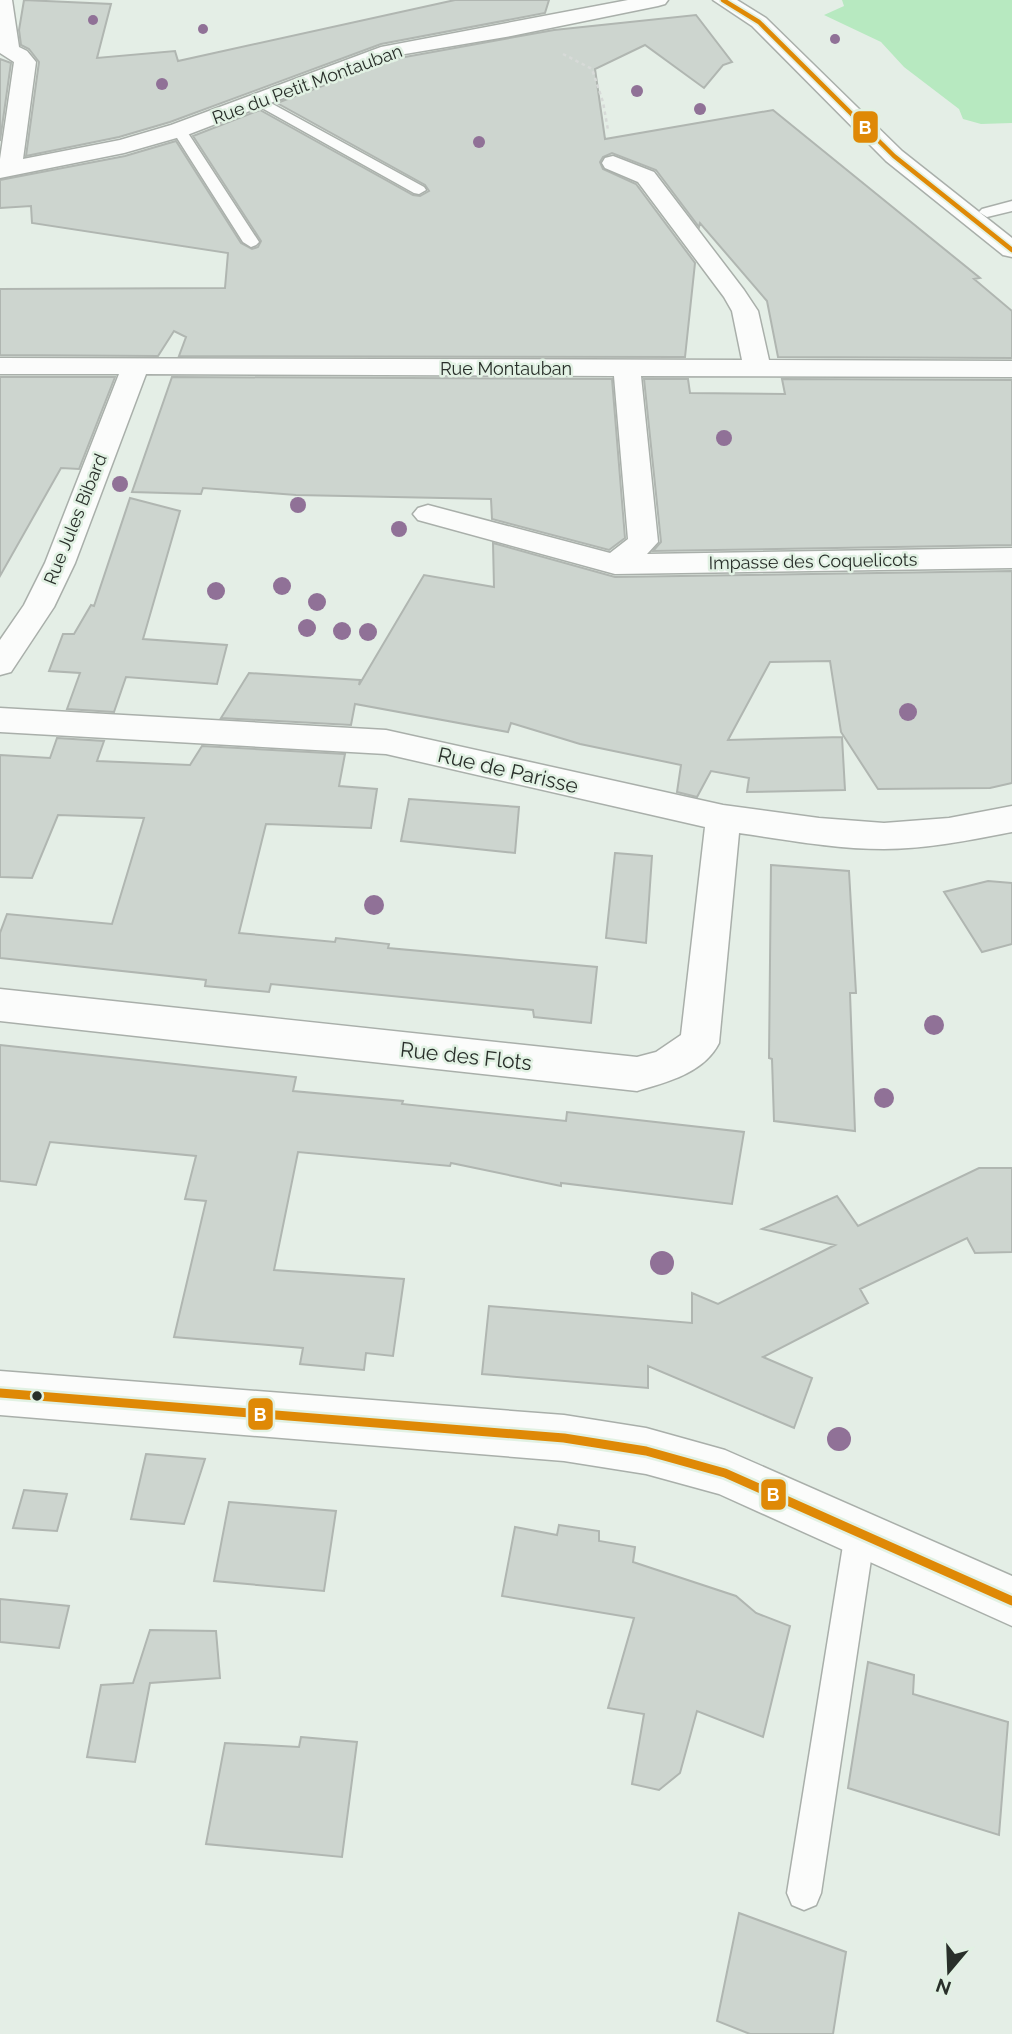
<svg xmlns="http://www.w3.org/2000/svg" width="1012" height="2034" font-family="Raleway,sans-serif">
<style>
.water{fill:#b7e9c0}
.building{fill:#cdd5cf;stroke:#b0b6b1;stroke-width:2}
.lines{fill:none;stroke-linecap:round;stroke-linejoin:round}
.lane-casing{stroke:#a9afaa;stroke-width:3}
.street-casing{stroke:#a9afaa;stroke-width:3}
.secondary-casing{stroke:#a9afaa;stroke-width:3}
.path{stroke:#d7dad8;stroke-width:2.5;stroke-dasharray:3.5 3.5;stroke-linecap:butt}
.lane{fill:#fbfcfb;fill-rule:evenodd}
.street{fill:#fbfcfb;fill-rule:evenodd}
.secondary{fill:#fbfcfb;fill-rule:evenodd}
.bus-1-far1-casing{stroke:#e1f1e3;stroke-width:8}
.bus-1-casing{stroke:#e1f1e3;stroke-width:14}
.bus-1-far1{stroke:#df8906;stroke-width:4.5}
.bus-1{stroke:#df8906;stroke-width:9}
.tree{fill:#907197}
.bus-dot{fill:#292f2a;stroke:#e1f1e3;stroke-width:2.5}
.labels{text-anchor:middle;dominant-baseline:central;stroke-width:5;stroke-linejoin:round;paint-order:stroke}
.far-street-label{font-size:18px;fill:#292f2a;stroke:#e1f1e3}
.street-label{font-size:21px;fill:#292f2a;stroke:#e1f1e3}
.line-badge{stroke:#e1f1e3;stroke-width:2.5}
.badge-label{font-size:19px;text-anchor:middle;font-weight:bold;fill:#fff}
</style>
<rect width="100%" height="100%" fill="#e4eee6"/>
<!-- water -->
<path class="water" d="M842 0H1012V123L981 124 963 119 959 109 904 67 881 42 824 15 844 6Z"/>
<!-- building -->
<path class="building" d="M24 0 111 4 97 58 175 51 178 61 455 0H549L545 13 381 44 170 122 119 137 26 156 39 62 29 49 21 45 19 30Z
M696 15 732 62 723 65 704 88 645 45 595 69 605 139 773 110 980 278 974 279 1012 311V358L778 357 767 301 700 223 699 227 656 170 612 153 603 157 600 162 603 169 636 184 695 263 685 357 179 356 186 337 174 331 158 356 0 355V289L225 288 228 253 32 223 31 206 0 208V180L125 156 176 141 241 243 252 249 258 247 261 241 193 136 260 110 413 195 420 196 429 191 425 185 277 103 394 59 554 30Z
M0 59 11 63 0 141Z
M0 377H115L79 469 61 468 0 576Z
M172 377 612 379 625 538 609 550 492 519 491 499 296 495 203 488 201 494 132 492Z
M644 379H688L690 393 785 394 782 379 1012 380V545L653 551 661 542Z
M130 498 180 511 143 639 227 645 217 684 126 677 114 712 67 709 80 673 49 671 63 634H74L91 605 94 606Z
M493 543 615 577 1012 571V783L990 788 878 789 841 732 830 661 770 662 728 740 842 737 845 790 747 792 749 778 711 771 697 797 677 792 681 765 580 744 511 723 508 732 355 704 351 725 221 718 249 673 360 680 359 685 424 575 494 587Z
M57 738 104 741 97 761 190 765 202 746 345 754 339 786 377 789 371 828 266 824 239 933 335 942 336 938 389 944 388 948 597 967 591 1023 534 1017 533 1010 271 984 269 992 205 986 206 980 0 958V933L7 914 112 924 144 818 58 815 32 878 0 877V755L50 758Z
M409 799 519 807 515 853 401 841Z
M615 853 652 856 646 943 606 938Z
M771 865 849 871 856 993H850L855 1131 774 1121 772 1059 769 1058Z
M988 881 1012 883V944L982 952 944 892Z
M0 1045 296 1077 293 1091 403 1101 402 1104 566 1121 567 1112 744 1132 732 1204 561 1183V1186L451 1163 450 1166 298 1152 274 1270 404 1279 393 1356 366 1353 364 1370 300 1364 303 1348 174 1337 206 1201 185 1199 196 1156 50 1142 36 1185 0 1181Z
M979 1168H1012V1252L975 1253 967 1238 860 1289 868 1303 763 1357 812 1378 794 1428 648 1366V1388L482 1374 489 1306 692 1323V1293L718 1304 835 1245 762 1229 837 1196 858 1226Z
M146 1454 205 1459 184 1524 131 1519Z
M24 1490 67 1494 57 1531 13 1528Z
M229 1502 336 1511 324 1591 214 1581Z
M559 1525 599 1531V1541L635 1547 633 1562 736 1596 756 1613 790 1626 763 1737 697 1711 680 1773 659 1790 632 1784 644 1714 608 1708 634 1618 502 1596 515 1527 557 1535Z
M0 1599 69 1606 59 1648 0 1642Z
M150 1630 216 1631 220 1678 150 1683 135 1762 87 1757 101 1685 133 1683Z
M868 1662 914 1675 913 1694 1008 1722 999 1835 848 1788Z
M301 1737 357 1742 342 1857 206 1844 225 1743 299 1747Z
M739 1913 846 1952 833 2034H750L717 2021Z"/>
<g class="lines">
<!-- lane casing -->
<g class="lane-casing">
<path id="lane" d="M258 96 424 187 426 190 419 194 414 193 253 103 251 100Z
M179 126 186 130 259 242 256 245 251 247 243 242 172 130Z
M1012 201V211L987 217 979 212 982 209Z
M860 1518 871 1522 875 1533 821 1893 816 1905 804 1910 792 1905 787 1893 845 1533 849 1522Z"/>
</g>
<!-- street casing -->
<g class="street-casing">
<path id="street" d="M0 0H12L19 47 27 51 36 62 23 159 120 140 171 125 381 47 628 0H668L665 4 658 6 511 36 393 56 187 135 124 153 0 178V159L14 62 0 53Z
M613 156 654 172 744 290 758 311 769 360 1012 361V377L641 376 658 542 647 554 1012 548V568L615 574 418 520 413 514 418 508 428 505 610 553 628 539 614 376 146 374 75 563 54 607 11 672 0 675V640L24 605 45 563 119 374H0V358L742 360 732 311 724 297 638 182 605 168 602 163 605 158Z
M0 708 386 730 723 805 819 818 884 823 949 818 1012 806V832C970 840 927 849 884 849 836 849 787 840 739 833L719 1043C704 1073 667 1082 637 1091L0 1021V989L637 1057 656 1052 681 1035 705 827 386 754 0 732Z"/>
</g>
<!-- secondary casing -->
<g class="secondary-casing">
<path id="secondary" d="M713 0H737L766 18 902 151 1012 238V257L1003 255 886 161 752 26Z
M0 1371 564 1415 646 1428 725 1450 1012 1576V1626L719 1494 646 1474 564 1461 0 1415Z"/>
</g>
<!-- path -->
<path class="path" d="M563 54 592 69 603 102 608 130"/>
<!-- lane -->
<use href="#lane" class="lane"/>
<!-- street -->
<use href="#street" class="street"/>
<!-- secondary -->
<use href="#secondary" class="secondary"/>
<!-- bus-1-far1 casing -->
<g class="bus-1-far1-casing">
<path id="bus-1-far1" d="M723 0 759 22 894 156 1012 250"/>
</g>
<!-- bus-1 casing -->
<g class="bus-1-casing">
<path id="bus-1" d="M0 1393 564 1438 646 1451 725 1473 1012 1601"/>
</g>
<!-- bus-1-far1 -->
<use href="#bus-1-far1" class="bus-1-far1"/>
<!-- bus-1 -->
<use href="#bus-1" class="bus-1"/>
</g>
<!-- trees -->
<g class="tree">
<circle cx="93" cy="20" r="5"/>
<circle cx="203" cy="29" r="5"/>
<circle cx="835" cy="39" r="5"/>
<circle cx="162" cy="84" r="6"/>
<circle cx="637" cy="91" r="6"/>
<circle cx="700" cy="109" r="6"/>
<circle cx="479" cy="142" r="6"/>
<circle cx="724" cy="438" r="8"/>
<circle cx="120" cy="484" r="8"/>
<circle cx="298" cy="505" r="8"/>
<circle cx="399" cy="529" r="8"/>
<circle cx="282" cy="586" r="9"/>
<circle cx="216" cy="591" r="9"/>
<circle cx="317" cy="602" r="9"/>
<circle cx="307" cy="628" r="9"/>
<circle cx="342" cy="631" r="9"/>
<circle cx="368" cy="632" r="9"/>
<circle cx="908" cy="712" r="9"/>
<circle cx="374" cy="905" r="10"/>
<circle cx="934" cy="1025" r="10"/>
<circle cx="884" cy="1098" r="10"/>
<circle cx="662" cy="1263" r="12"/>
<circle cx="839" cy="1439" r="12"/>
</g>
<!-- markers -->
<circle class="bus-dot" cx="37" cy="1396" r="6"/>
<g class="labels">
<!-- far-street labels -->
<g class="far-street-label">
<text transform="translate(307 84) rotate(-20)">Rue du Petit Montauban</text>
<text x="506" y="368">Rue Montauban</text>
<text transform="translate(75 519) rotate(-68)">Rue Jules Bibard</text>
<text transform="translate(813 561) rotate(-1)">Impasse des Coquelicots</text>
</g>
<!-- street labels -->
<g class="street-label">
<text transform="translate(508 770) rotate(13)">Rue de Parisse</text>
<text transform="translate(466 1056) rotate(6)">Rue des Flots</text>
</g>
</g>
<g class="line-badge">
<rect x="852" y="110" width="27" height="34" rx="7" fill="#df8906"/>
<rect x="247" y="1397" width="27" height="34" rx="7" fill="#df8906"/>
<rect x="760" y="1478" width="27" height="33" rx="7" fill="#df8906"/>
</g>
<g class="badge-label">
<text x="865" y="134">B</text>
<text x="260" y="1421">B</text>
<text x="773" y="1501">B</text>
</g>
<!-- north arrow -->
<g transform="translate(949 1971) rotate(199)" stroke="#e1f1e3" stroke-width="5" paint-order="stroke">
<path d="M0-5L12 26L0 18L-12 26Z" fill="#292f2a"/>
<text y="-10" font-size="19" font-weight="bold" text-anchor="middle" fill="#292f2a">N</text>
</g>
</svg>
